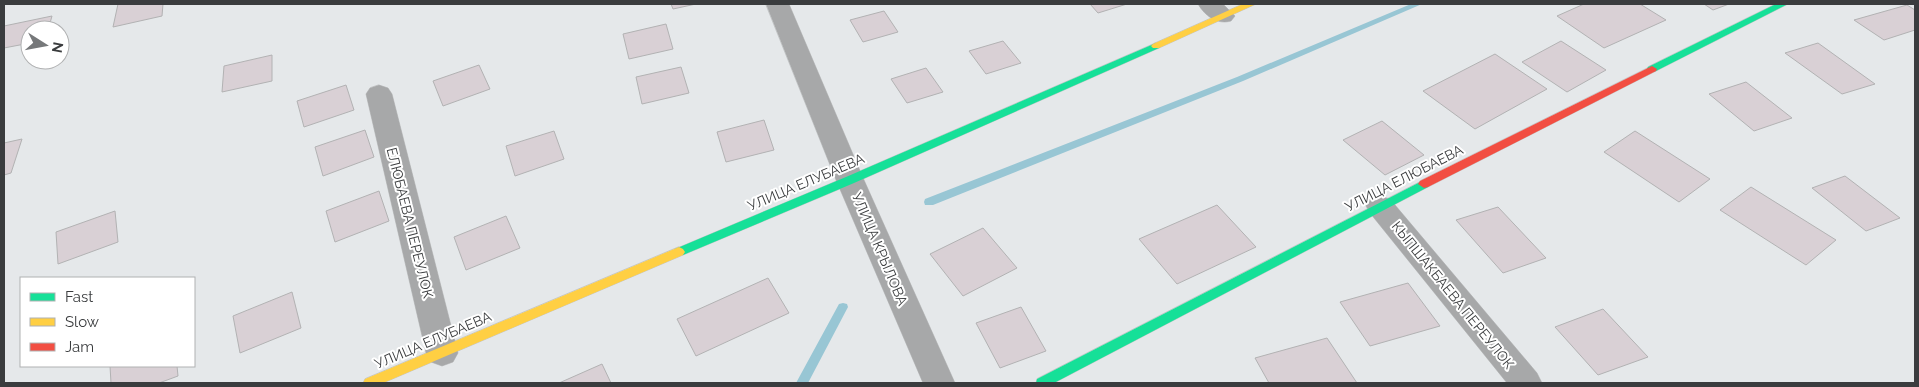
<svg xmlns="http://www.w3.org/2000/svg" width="1919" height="387" font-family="Raleway,sans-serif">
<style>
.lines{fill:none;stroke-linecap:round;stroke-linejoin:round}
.stream{fill:#98c6d4;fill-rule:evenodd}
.building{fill:#d9d0d5;stroke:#b2b2b3}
.street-casing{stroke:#c4c6c7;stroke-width:1}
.fast-casing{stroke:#c4c6c7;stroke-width:1}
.slow-casing{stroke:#c4c6c7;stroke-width:1}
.jam-casing{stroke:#c4c6c7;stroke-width:1}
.street{fill:#a7a8a9;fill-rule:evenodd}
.fast{fill:#16e098;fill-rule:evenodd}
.slow{fill:#ffcf43;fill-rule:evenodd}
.jam{fill:#f24e42;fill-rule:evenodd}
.labels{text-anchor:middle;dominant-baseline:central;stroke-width:4;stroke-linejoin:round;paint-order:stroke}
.street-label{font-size:14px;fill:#3a3c3e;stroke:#fff}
</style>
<rect width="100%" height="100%" fill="#e5e8ea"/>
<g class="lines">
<!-- stream -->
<path class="stream" d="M1411 4H1422L1243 81 933 205H925L924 202 925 199 1237 77Z
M843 303 847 304 848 307 808 383H796L839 304Z"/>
</g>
<!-- building -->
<path class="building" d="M118 4H163L162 16 113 27Z
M671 4H696L673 9Z
M1090 4H1127L1098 13Z
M1584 4H1640L1666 20 1604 48 1557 16Z
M1704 4H1729L1713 10Z
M1907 5 1915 10V30L1884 40 1854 20Z
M884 11 898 32 863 42 850 20Z
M52 16 48 30H30V43L4 48V26Z
M666 24 673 49 629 59 623 34Z
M1003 41 1021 63 986 74 969 51Z
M1561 41 1606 70 1567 92 1522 62Z
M1818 43 1875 84 1842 94 1785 53Z
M1495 54 1547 89 1475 129 1423 91Z
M272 55V81L222 92 224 66Z
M479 65 490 89 443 106 433 81Z
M681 67 689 93 642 104 636 77Z
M926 68 943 92 907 103 891 79Z
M1746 82 1792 118 1754 131 1709 94Z
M346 85 354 110 304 127 297 101Z
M764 120 774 150 726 162 717 132Z
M1382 121 1424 155 1385 175 1343 140Z
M365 130 374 157 323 176 315 147Z
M554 131 564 159 515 176 506 146Z
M1635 131 1710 179 1679 202 1604 152Z
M22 139 11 173 4 175V143Z
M1845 176 1900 218 1866 231 1812 188Z
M1751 187 1836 240 1806 265 1720 210Z
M379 191 389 221 335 242 326 211Z
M1217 205 1256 247 1177 284 1139 239Z
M1498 207 1546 258 1503 273 1456 220Z
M115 211 118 242 58 264 56 232Z
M506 216 520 248 466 270 454 237Z
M983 228 1017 268 963 296 930 254Z
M768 278 789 313 696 356 677 319Z
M1408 283 1440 326 1370 346 1340 302Z
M292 292 301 328 240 353 233 316Z
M1021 307 1046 351 1000 368 976 323Z
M1603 309 1648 357 1598 375 1555 327Z
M1327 338 1357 383H1269L1255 358Z
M602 364 611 383H559Z
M110 366H177L178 376 159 383H111Z"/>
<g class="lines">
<!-- street casing -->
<g class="street-casing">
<path id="street" d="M766 4H789L864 180 955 383H923L836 180Z
M1198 4H1223L1235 16 1231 21C1217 25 1205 16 1198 4Z
M379 85 388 88 392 94 458 353 453 362 442 366 431 362 426 353 366 94 370 88Z
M1380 196 1390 199 1537 373 1542 383H1507L1370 213 1366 206 1370 199Z"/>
</g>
<!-- fast casing -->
<g class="fast-casing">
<path id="fast" d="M1776 4H1788L1656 71 1652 72 1647 69 1648 67Z
M1156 43 1159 44 1161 46 1159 48 854 183 683 255H675L673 252 675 249 846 177Z
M1424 180 1430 184 1428 187 1054 383H1036L1037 379Z"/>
</g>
<!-- slow casing -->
<g class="slow-casing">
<path id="slow" d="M1243 4H1256L1159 48H1153L1151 46 1153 44Z
M679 247 683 249 685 252 683 255 383 383H363L365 379Z"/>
</g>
<!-- jam casing -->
<g class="jam-casing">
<path id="jam" d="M1652 66 1657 69 1656 71 1428 187 1424 188 1418 184 1420 181Z"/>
</g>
<!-- street -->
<use href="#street" class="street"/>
<!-- fast -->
<use href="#fast" class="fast"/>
<!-- slow -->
<use href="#slow" class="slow"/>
<!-- jam -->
<use href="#jam" class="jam"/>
</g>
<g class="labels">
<!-- street labels -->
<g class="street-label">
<text transform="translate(1404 178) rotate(-27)">УЛИЦА ЕЛЮБАЕВА</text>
<text transform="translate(806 182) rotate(-23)">УЛИЦА ЕЛУБАЕВА</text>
<text transform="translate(410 223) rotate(76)">ЕЛЮБАЕВА ПЕРЕУЛОК</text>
<text transform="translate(880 249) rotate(67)">УЛИЦА КРЫЛОВА</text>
<text transform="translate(1453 295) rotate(51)">КЫПШАКБАЕВА ПЕРЕУЛОК</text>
<text transform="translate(433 340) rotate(-23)">УЛИЦА ЕЛУБАЕВА</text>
</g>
</g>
<!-- border -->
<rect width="1919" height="387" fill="none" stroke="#3a3c3e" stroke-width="10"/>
<!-- legend -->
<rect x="20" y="277" width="175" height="90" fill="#ffffff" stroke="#b0b1b2"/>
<rect x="30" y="293" width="25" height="8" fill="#16e098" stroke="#b0b1b2"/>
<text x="65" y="302" font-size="15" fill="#3a3c3e">Fast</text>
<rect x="30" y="318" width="25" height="8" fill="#ffcf43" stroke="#b0b1b2"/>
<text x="65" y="327" font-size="15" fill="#3a3c3e">Slow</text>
<rect x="30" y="343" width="25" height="8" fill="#f24e42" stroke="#b0b1b2"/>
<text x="65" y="352" font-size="15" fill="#3a3c3e">Jam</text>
<!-- north arrow -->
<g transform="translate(45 45) rotate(101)"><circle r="24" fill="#ffffff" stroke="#b0b1b2"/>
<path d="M0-4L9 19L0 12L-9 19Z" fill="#76787a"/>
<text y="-8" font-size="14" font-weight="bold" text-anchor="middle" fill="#3a3c3e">N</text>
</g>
</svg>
